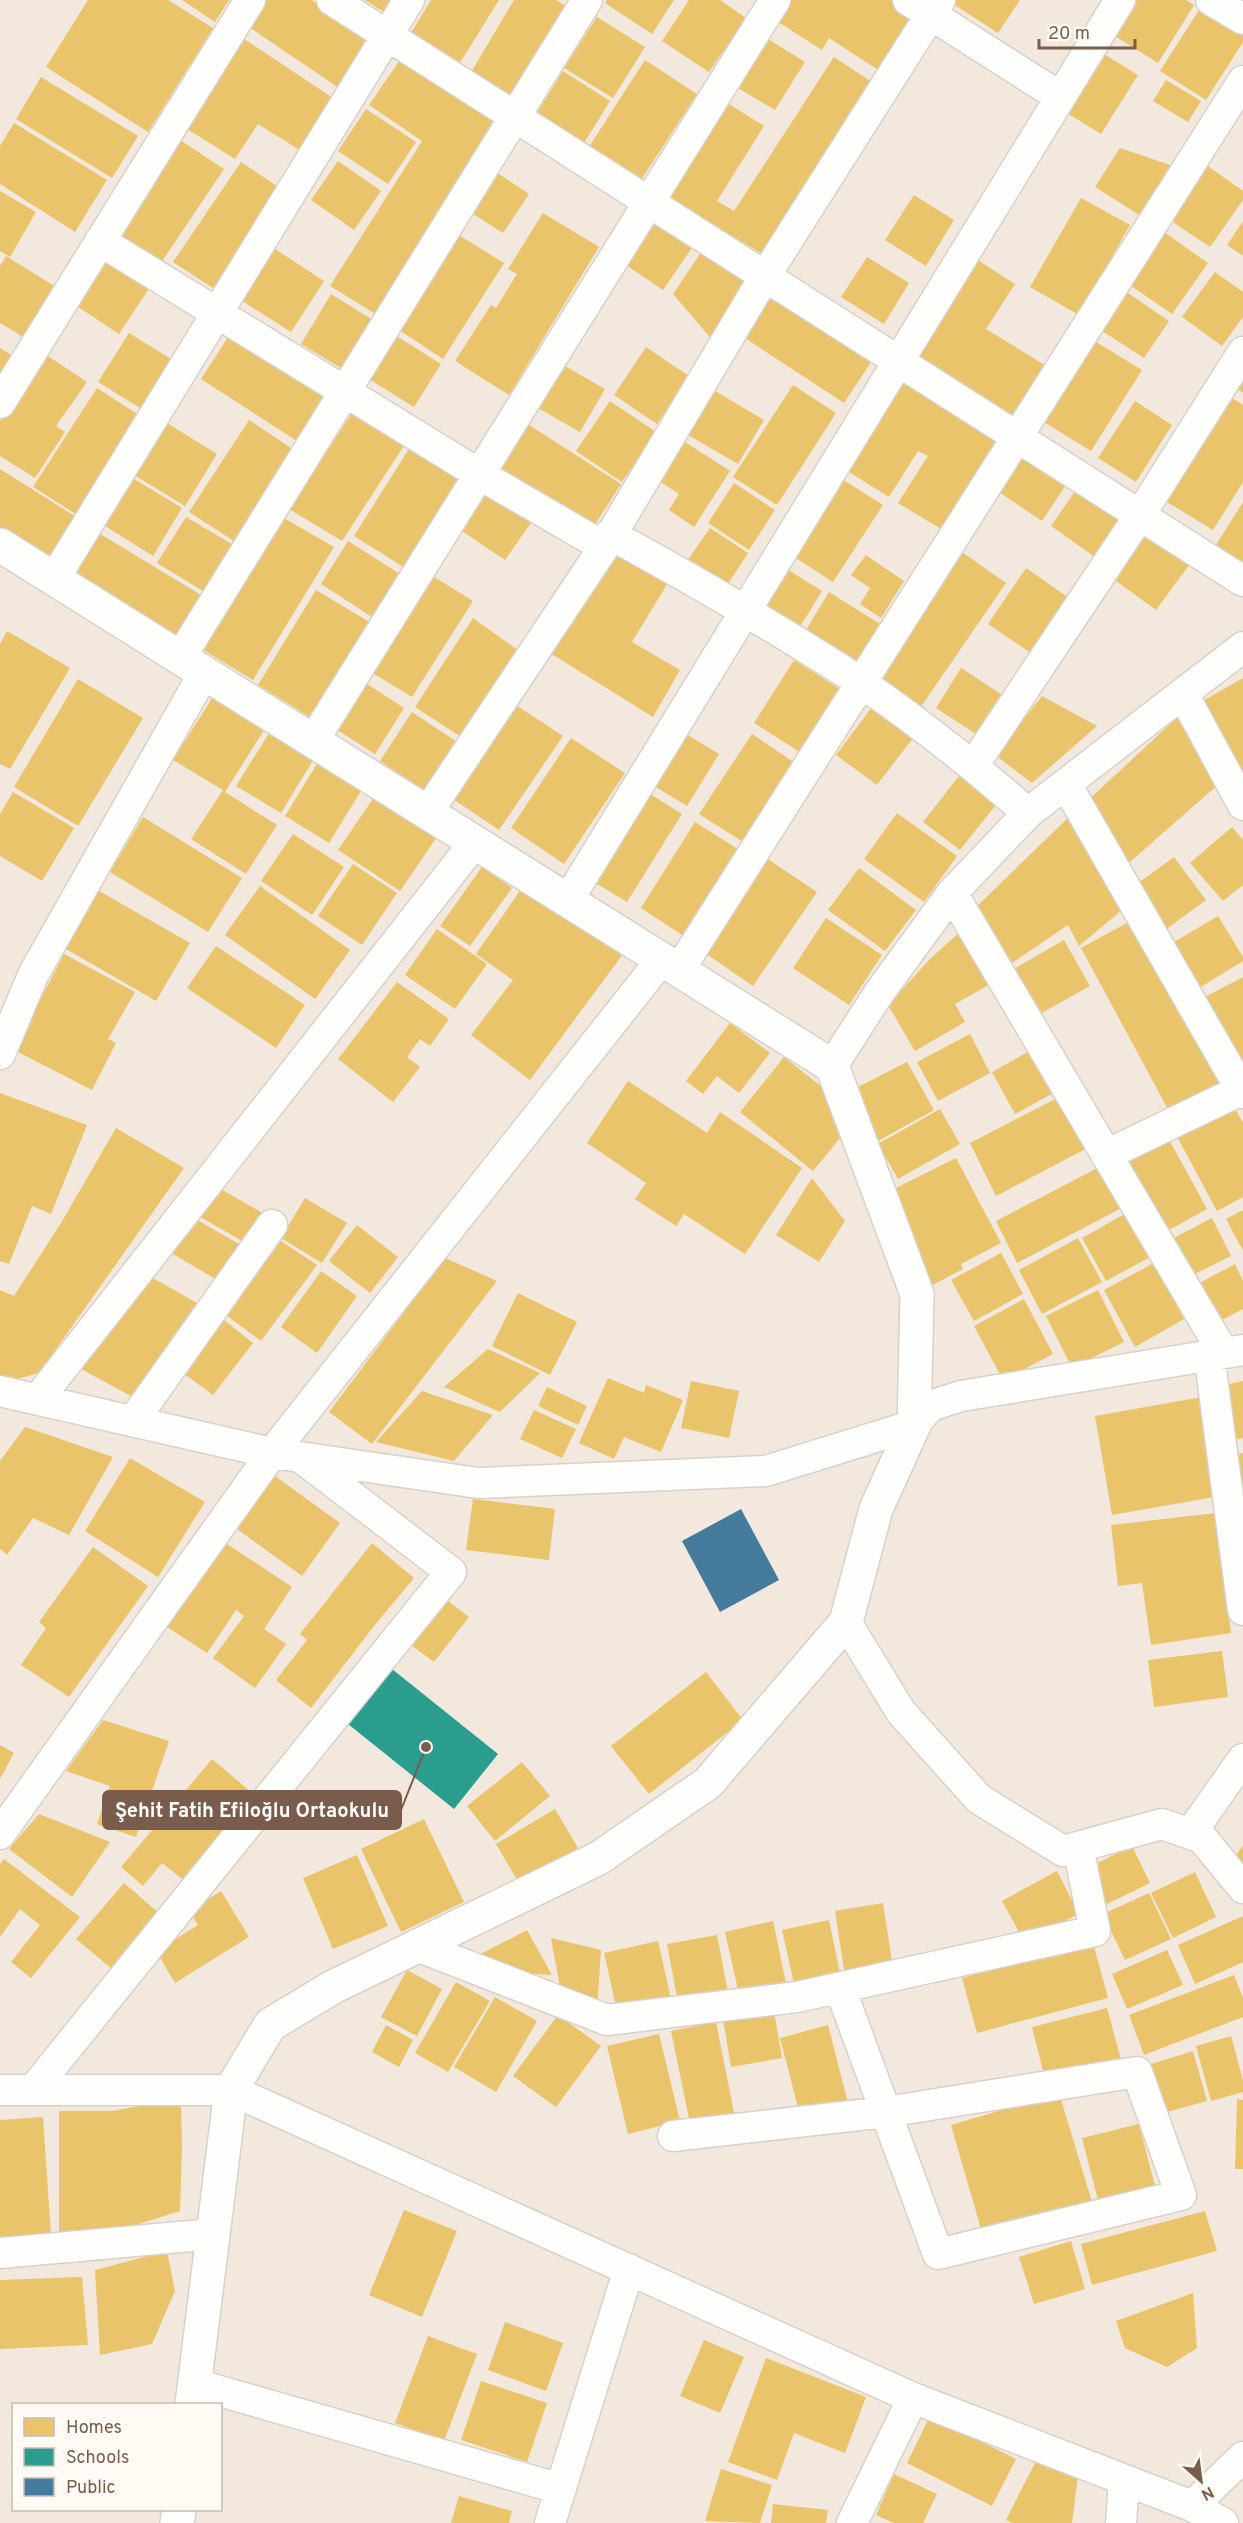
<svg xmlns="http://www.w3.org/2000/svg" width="1243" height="2523" font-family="Overpass,sans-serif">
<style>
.residential{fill:#f2e8de;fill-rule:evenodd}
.homes{fill:#e9c46a}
.schools{fill:#2a9d8f}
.public{fill:#457b9d}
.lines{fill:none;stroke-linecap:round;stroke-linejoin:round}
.minor-casing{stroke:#d7d1cb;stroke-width:33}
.tertiary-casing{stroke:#d7d1cb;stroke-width:36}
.minor{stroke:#fefefd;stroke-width:30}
.tertiary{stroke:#fefefd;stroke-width:33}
.leader{fill:none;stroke:#7a5c4d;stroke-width:2}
.callout-dot{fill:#7a5c4d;stroke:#fffaf3;stroke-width:2}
.callout{fill:#7a5c4d;stroke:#7a5c4d;stroke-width:2}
.callout-label{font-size:20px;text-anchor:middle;font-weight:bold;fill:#fff}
</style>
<rect width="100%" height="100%" fill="#f9f5f0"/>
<!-- residential -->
<path class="residential" d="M0 0H1243V2523H0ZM14 2404H220V2510H14Z"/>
<!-- homes -->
<path class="homes" d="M88 0H168L213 28 148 132 46 67Z
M182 0H229L215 22Z
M263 0H312L375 43 342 90 246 25Z
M365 0H400L390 16Z
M431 0H499L458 66 409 36Z
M514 0H556L574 11 518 103 470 74Z
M607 0H674L652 34 605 3Z
M689 0H720L746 18 709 72 662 41Z
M787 0H894L920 17 883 73 829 38 822 50 775 20Z
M952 0H1020L998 33 950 2Z
M1130 0H1186L1194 5 1158 63 1110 33Z
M1201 7 1243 34V42L1206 100 1160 71Z
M597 17 645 47 613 98 564 68Z
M241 37 336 100 301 151 258 124 235 159 184 127Z
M768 39 805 62 775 110 738 88Z
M1099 51 1138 75 1101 134 1062 110Z
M404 54 501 121 379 316 330 286 422 141 369 105Z
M834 57 878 86 769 258 661 193 721 99 764 126 717 201 734 211Z
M645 60 697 94 637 186 585 153Z
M563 71 610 101 581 148 533 119Z
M41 77 138 136 112 178 16 119Z
M1166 80 1201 101 1188 122 1153 101Z
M366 109 416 142 388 184 338 151Z
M14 123 107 180 75 232 0 184V146Z
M174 136 224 169 161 263 112 230Z
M1120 148 1173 166 1141 216 1095 187Z
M338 161 381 191 354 230 311 200Z
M241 162 286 192 219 292 173 262Z
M1205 164 1243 191V200L1210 247 1167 218Z
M490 168 529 194 503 233 464 208Z
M0 191 36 212 10 257 0 251Z
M914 195 954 220 926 266 885 240Z
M1081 198 1130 225 1079 315 1030 287Z
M543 213 599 247 509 395 455 361 491 305 496 308 517 274 508 269Z
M654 218 694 245 663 290 623 263Z
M1243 221V256L1227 245Z
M1161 230 1208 263 1172 314 1124 281Z
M457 234 504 263 443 359 396 328Z
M704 248 755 281 714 342 673 294Z
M275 249 324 281 291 332 242 301Z
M6 256 56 287 25 338 0 323V266Z
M103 256 150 287 119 334 72 303Z
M867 257 909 283 884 324 841 297Z
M973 257 1015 284 986 329 1048 367 1017 419 911 355Z
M1215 272 1243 292V317L1222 346 1182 317Z
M1122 289 1169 321 1144 358 1096 327Z
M331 294 376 322 346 371 301 344Z
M773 294 873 359 844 403 745 338Z
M234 328 336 394 303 445 201 379Z
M129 333 179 364 148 413 98 382Z
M395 335 441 364 414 407 369 379Z
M1088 337 1142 370 1091 451 1039 419Z
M646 347 689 376 657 424 614 395Z
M0 348 13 356 0 376Z
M45 354 87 382 56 426 65 432 35 478 0 456V421Z
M556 361 605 389 580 432 531 404Z
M901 373 1000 434 941 529 898 503 928 456 918 451 889 497 841 467Z
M1243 375V393L1235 388Z
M793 385 836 413 777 505 733 477Z
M97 388 145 419 82 518 33 487Z
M715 391 764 420 738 464 688 435Z
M1229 396 1243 405V482L1213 530 1162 499Z
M610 401 656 432 622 482 576 451Z
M1135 401 1172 425 1136 482 1098 458Z
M354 410 405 444 342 541 289 509Z
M249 420 297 452 237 543 189 512Z
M167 423 217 454 185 506 134 475Z
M526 423 621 484 589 534 494 473Z
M682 440 730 471 694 527 669 510 679 494 656 479Z
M412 444 463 476 405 568 354 536Z
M1022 450 1069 480 1042 521 996 490Z
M0 469 78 518 48 566 0 536Z
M837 476 883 505 833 582 788 553Z
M131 477 182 508 153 556 102 524Z
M734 483 775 510 749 550 708 523Z
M485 484 535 517 505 560 456 527Z
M1078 487 1123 518 1095 557 1051 526Z
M1243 502V562L1216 545Z
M186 517 237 547 208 594 157 563Z
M282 517 334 547 253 680 200 648Z
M710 528 748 553 724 590 685 564Z
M1146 531 1190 564 1156 610 1112 578Z
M97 532 206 598 178 643 69 577Z
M348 541 400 574 372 617 321 584Z
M617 549 669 581 632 642 680 670 653 717 550 653Z
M962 552 1006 583 920 708 875 677Z
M866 555 904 581 881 618 860 604 870 588 851 575Z
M782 566 822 591 800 627 759 601Z
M1026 568 1069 598 1031 653 988 624Z
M428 573 473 601 412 697 366 669Z
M316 590 371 623 310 717 258 685Z
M829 592 880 624 854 666 803 635Z
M473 618 522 653 464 739 415 707Z
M7 631 70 668 10 769 0 764V644Z
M794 660 846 693 806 756 754 723Z
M961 668 1001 694 976 734 936 708Z
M1243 678V791L1194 706Z
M78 679 143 718 78 826 14 787Z
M361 680 404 708 375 754 331 726Z
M214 695 266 727 225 792 277 825 246 874 191 839 223 790 173 760Z
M1042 696 1097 726 1032 783 995 755Z
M513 703 563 736 499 830 450 797Z
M872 707 913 738 877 785 836 755Z
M412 712 460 744 427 792 380 761Z
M1181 714 1220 783 1123 868 1084 804Z
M271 730 315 757 281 813 236 786Z
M686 734 719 754 687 806 654 786Z
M752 734 798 765 746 844 699 814Z
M571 738 625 773 564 864 511 828Z
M320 759 364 786 329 843 285 816Z
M962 772 999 801 960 850 923 822Z
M379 790 441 831 400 891 338 850Z
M13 792 74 828 42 881 0 856V814Z
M650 794 682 814 627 902 594 882Z
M897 813 957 856 924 902 864 859Z
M1071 815 1128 905 1079 946 1068 925 1009 965 973 910Z
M143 817 242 878 208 932 110 872Z
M695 822 744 853 688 939 641 908Z
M1232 827 1243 840V885L1223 901 1190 863Z
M293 834 344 867 312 915 261 881Z
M1174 857 1206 900 1165 930 1133 887Z
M766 858 817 892 753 986 702 951Z
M353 864 397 893 362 945 318 916Z
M482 867 512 888 470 946 440 926Z
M859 868 916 910 885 951 828 910Z
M524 885 623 954 530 1080 471 1035 513 980 476 954Z
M260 886 350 950 315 999 225 935Z
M94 888 190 943 156 1001 61 946Z
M1218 916 1243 957V961L1196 990 1169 945Z
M826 918 882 955 849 1005 793 968Z
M1136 918 1225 1082 1170 1113 1081 948Z
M964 928 994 982 955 1004 965 1022 915 1051 888 1005 929 960Z
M437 929 487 964 455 1009 405 975Z
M1064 940 1090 986 1038 1015 1012 970Z
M216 946 305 1005 276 1048 187 988Z
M64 954 135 992 108 1039 116 1043 92 1090 14 1050Z
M1243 977V1069L1205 997Z
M397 982 449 1019 430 1046 420 1039 407 1057 420 1067 393 1102 338 1059Z
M730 1023 770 1053 739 1093 717 1076 703 1094 686 1081Z
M970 1034 990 1073 938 1101 917 1062Z
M1035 1048 1059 1090 1015 1114 992 1072Z
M784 1057 846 1106 833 1123 845 1132 813 1171 740 1112Z
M907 1062 934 1110 878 1141 866 1121 856 1088Z
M628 1081 707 1133 720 1112 802 1168 745 1254 684 1214 676 1226 635 1199 646 1183 587 1143Z
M0 1093 87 1125 51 1214 32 1206 9 1264 0 1261Z
M1065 1094 1093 1145 996 1196 970 1143Z
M1230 1100 1243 1123V1197L1217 1211 1174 1131Z
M940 1109 960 1144 898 1179 878 1144Z
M116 1128 184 1168 39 1373 17 1379 0 1375V1290L14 1296 61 1223Z
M1167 1136 1207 1209 1162 1234 1121 1160Z
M956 1158 1001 1243 961 1264 963 1269 925 1289 884 1194Z
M1107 1163 1129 1204 1017 1263 996 1221Z
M812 1178 845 1221 819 1262 776 1235Z
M212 1184 268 1216 251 1246 195 1214Z
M305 1198 347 1223 322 1263 281 1238Z
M1243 1210V1251L1226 1219Z
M1130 1211 1154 1255 1106 1281 1082 1238Z
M187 1214 246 1248 224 1284 166 1250Z
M1212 1218 1231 1256 1185 1279 1166 1242Z
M357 1225 398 1257 370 1293 329 1261Z
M1078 1238 1102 1282 1042 1314 1019 1270Z
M281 1241 317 1265 261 1341 226 1315Z
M1001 1253 1023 1294 974 1321 951 1280Z
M445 1258 497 1281 372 1444 329 1412Z
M1154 1263 1184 1319 1135 1347 1104 1290Z
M1235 1264 1243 1281V1309L1210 1326 1190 1288Z
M321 1271 357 1296 317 1353 281 1327Z
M144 1273 197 1303 142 1402 81 1369 106 1323Z
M1098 1290 1124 1342 1072 1368 1046 1316Z
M518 1293 577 1322 550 1375 492 1346Z
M1024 1299 1053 1354 1003 1380 974 1326Z
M224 1320 253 1343 213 1395 183 1373Z
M488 1349 540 1373 500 1412 444 1387Z
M608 1378 644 1393 646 1385 683 1400 661 1452 624 1437 614 1459 579 1443Z
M691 1381 739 1391 729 1438 681 1428Z
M1243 1381V1438L1235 1440 1224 1385Z
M547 1387 587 1406 578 1425 538 1406Z
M422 1391 493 1415 454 1461 376 1442Z
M1202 1397 1220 1496 1112 1515 1095 1416Z
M534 1410 576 1429 562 1458 520 1439Z
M25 1427 113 1457 69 1535 33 1518 7 1555 0 1549V1461Z
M1243 1453V1484H1242L1237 1454Z
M130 1458 205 1502 158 1577 85 1531Z
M275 1476 340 1523 302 1576 237 1529Z
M473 1499 555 1509 549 1560 466 1550Z
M1216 1513 1231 1633 1151 1645 1142 1583 1118 1586 1111 1525Z
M224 1542 292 1587 264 1629 286 1644 255 1688 213 1658 244 1616 236 1610 207 1653 167 1627Z
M372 1543 414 1578 374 1626 311 1708 276 1680 307 1640 300 1634Z
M93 1547 148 1586 69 1697 21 1665 46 1628 39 1622Z
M447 1600 469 1617 434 1662 411 1645Z
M1222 1651 1228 1697 1154 1707 1148 1660Z
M706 1672 743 1720 649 1794 611 1746Z
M103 1720 169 1741 136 1837 97 1824 110 1786 66 1771Z
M0 1745 14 1753 0 1779Z
M212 1759 257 1797 186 1882 162 1863 143 1886 121 1867Z
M522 1762 550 1796 495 1841 467 1806Z
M555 1809 578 1848 519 1883 496 1844Z
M39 1814 110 1842 72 1897 9 1849Z
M424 1819 464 1902 401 1932 361 1849Z
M1243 1845V1871L1231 1863Z
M1132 1846 1150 1883 1107 1904 1089 1867Z
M357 1855 388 1926 333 1949 303 1878Z
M4 1859 80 1917 31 1978 11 1962 40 1925 20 1909 0 1937V1864Z
M1057 1871 1079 1914 1024 1941 1002 1901Z
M1195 1872 1216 1917 1173 1938 1151 1893Z
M124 1883 160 1914 112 1969 76 1939Z
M221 1891 249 1937 175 1983 156 1951 198 1925 189 1911Z
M1149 1893 1171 1939 1125 1960 1103 1914Z
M883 1903 893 1968 845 1976 835 1911Z
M1243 1916V1962L1195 1984 1178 1945Z
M829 1920 841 1978 795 1988 782 1930Z
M773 1921 786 1983 739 1994 725 1932Z
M527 1930 552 1975 487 1971 479 1955Z
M717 1935 728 1992 678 2002 667 1944Z
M551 1938 601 1950 597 2009 562 1998Z
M658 1941 671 1999 617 2011 604 1953Z
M1093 1943 1108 1998 977 2033 962 1978Z
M1167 1950 1183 1985 1127 2009 1112 1974Z
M407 1970 442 1989 417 2036 381 2017Z
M1234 1975 1243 1998V2017L1144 2055 1129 2015Z
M456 1982 490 2001 448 2072 415 2053Z
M495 1997 537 2021 496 2092 454 2067Z
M1107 2008 1121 2060 1045 2079 1032 2027Z
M774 2011 782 2058 731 2067 723 2019Z
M558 2015 601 2046 556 2107 513 2076Z
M716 2022 736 2123 692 2133 671 2031Z
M386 2025 413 2040 399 2067 372 2052Z
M828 2025 849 2107 801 2119 780 2038Z
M659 2034 680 2121 628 2134 607 2046Z
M1231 2036 1243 2080V2092L1211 2101 1196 2046Z
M1193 2051 1207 2101 1160 2114 1145 2066Z
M1059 2093 1093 2205 983 2236 951 2125Z
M181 2098 182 2147 180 2211 116 2231 59 2236V2111H113Z
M1237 2099 1243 2100V2169H1235Z
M43 2117 51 2236 0 2239V2120Z
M1139 2124 1155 2186 1098 2200 1082 2138Z
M404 2210 457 2231 422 2317 369 2295Z
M1205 2211 1217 2251 1092 2285 1081 2244Z
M1071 2241 1085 2289 1034 2304 1019 2257Z
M167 2251 175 2291 152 2344 100 2355 95 2270Z
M82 2277 88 2345 0 2349V2280Z
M1193 2293 1197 2348 1167 2367 1125 2348 1116 2321Z
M505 2322 563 2343 546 2391 488 2370Z
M428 2336 477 2354 444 2441 395 2423Z
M704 2340 744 2357 720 2413 680 2396Z
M766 2358 866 2397 845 2453 794 2433 777 2480 728 2462Z
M481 2381 547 2403 527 2462 461 2440Z
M930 2416 1016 2459 992 2506 907 2463Z
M1038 2457 1078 2475 1072 2523H1013L1006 2520Z
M721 2469 772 2485 760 2523 705 2521Z
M894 2474 937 2494 923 2523H894L876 2515Z
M459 2496 512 2511 509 2523H451Z
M773 2504 828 2510 826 2523H771Z"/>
<!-- schools -->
<path class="schools" d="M392 1669 498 1754 454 1809 348 1724Z"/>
<!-- public -->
<path class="public" d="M741 1509 779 1580 720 1612 682 1541Z"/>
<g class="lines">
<!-- minor casing -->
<g class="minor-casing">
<path id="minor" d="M332 0 1243 581
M908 0 1060 97
M1211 0 1243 19
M100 241 479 474 604 547
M0 403 250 0
M610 534C695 581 779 629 860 682 919 722 975 767 1028 813
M54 579 409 0
M180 658 587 0
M1183 694 1243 805
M313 741 775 0
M973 766 1140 515 1243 352
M1066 784 1243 1093
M427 813 604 547 765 276 940 0
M952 893 1223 1352
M568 900 1120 0
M679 970 1243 81
M0 1054 33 975 204 673
M832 1066 879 993 952 893 1028 813 1243 647
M1106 1155 1243 1089
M1209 1354 1243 1610
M0 1391 272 1453 478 1483 766 1471 914 1425 930 1406 961 1396 1243 1350
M38 1399 475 842
M133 1421 272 1225
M846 1622 901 1712 979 1799 1063 1851 1162 1824 1202 1838 1243 1888
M0 1834 272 1453 662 959
M1190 1834 1243 1759
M417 1946 607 2020 797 1997 1095 1931 1078 1847
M0 2090H231L913 2398 1192 2506 1223 2523
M33 2090 451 1572 303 1459
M673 2136 886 2112 1137 2072 1181 2195 938 2254 840 1988
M0 2253 213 2234
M195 2384 561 2489
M1192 2506 1243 2457
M550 2523 629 2269
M852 2523 913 2398
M1121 2523 1124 2480"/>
</g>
<!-- tertiary casing -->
<g class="tertiary-casing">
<path id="tertiary" d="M0 545 832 1066 917 1294 914 1425 876 1509 846 1622 708 1783 599 1858 333 1987 270 2025 231 2090 192 2404
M177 2523 179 2510"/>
</g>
<!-- minor -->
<use href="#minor" class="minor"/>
<!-- tertiary -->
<use href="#tertiary" class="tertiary"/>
</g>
<!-- callouts -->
<path class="leader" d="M426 1747L401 1810"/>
<circle class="callout-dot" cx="426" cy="1747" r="6"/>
<rect class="callout" x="103" y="1791" width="298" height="38" rx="6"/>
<g class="callout-label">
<text x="252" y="1817">Şehit Fatih Efiloğlu Ortaokulu</text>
</g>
<!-- legend -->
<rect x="12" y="2403" width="210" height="108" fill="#fffaf3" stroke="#cabbb1" stroke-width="1.5"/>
<rect x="24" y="2418" width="30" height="18" fill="#e9c46a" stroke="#cabbb1" stroke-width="1.5"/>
<text x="66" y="2433" font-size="18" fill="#7a5c4d">Homes</text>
<rect x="24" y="2448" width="30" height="18" fill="#2a9d8f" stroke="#cabbb1" stroke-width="1.5"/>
<text x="66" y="2463" font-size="18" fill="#7a5c4d">Schools</text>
<rect x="24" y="2478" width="30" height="18" fill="#457b9d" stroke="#cabbb1" stroke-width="1.5"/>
<text x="66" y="2493" font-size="18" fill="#7a5c4d">Public</text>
<!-- north arrow -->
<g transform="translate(1201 2481) rotate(152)" stroke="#fffaf3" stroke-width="4.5" paint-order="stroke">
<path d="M0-4.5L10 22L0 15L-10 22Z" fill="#7a5c4d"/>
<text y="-9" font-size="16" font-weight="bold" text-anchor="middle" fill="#7a5c4d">N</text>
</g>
<!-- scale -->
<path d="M1039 39v9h96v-9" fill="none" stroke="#7a5c4d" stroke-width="3"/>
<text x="1048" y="39" font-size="18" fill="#7a5c4d" stroke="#fffaf3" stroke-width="4.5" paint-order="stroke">20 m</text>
</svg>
